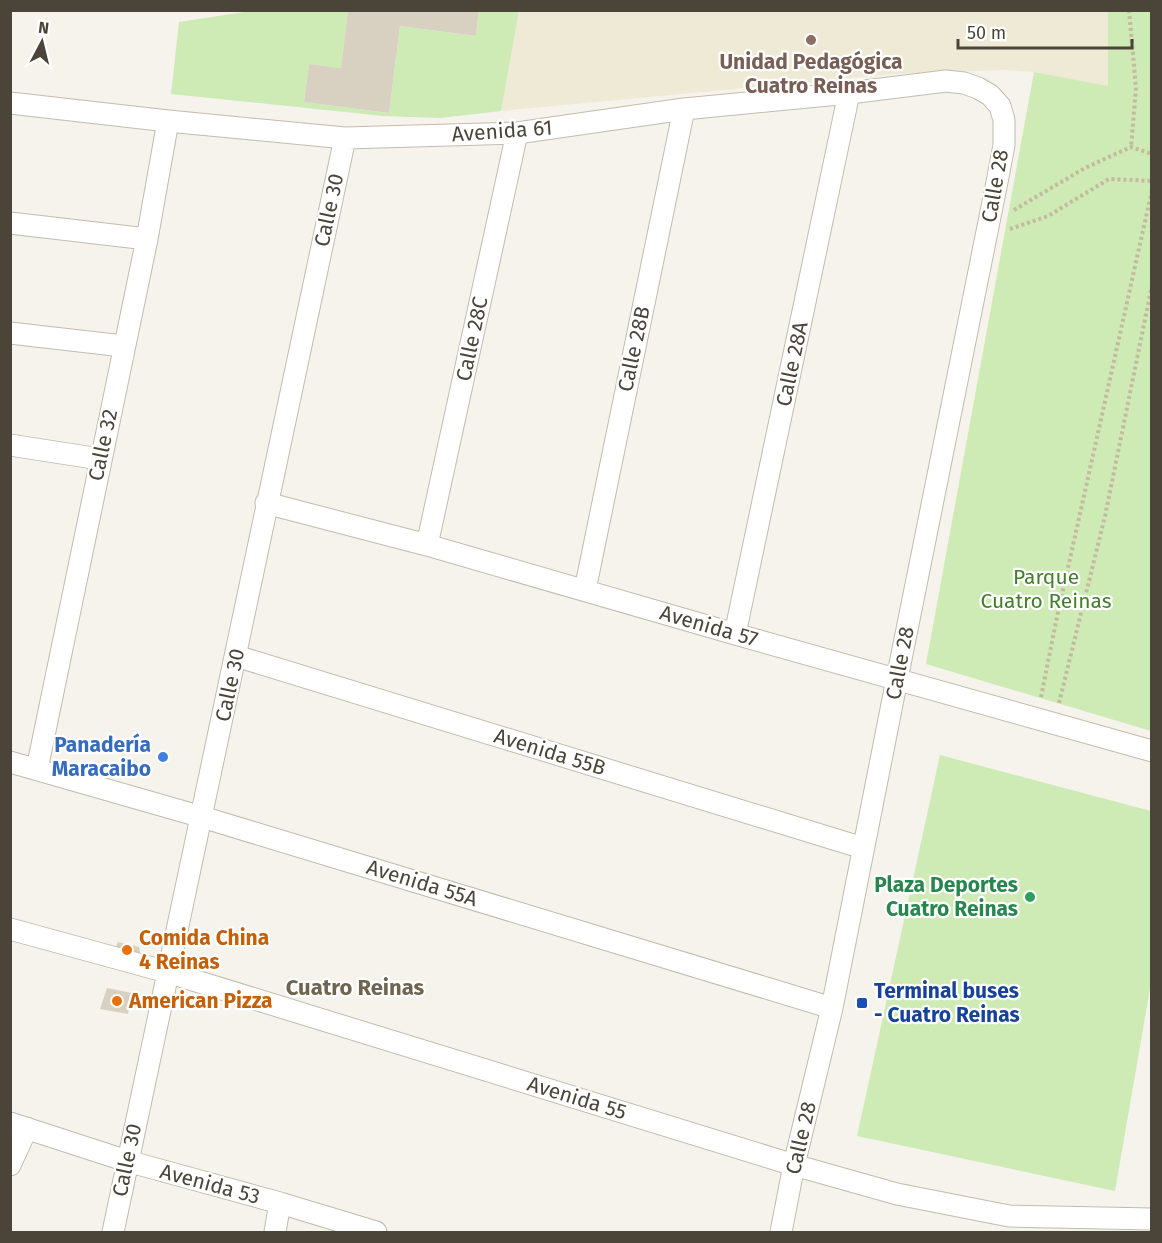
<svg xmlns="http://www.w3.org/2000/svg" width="1162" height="1243" font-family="'Fira Sans',sans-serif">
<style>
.education{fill:#efead6}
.green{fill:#ceeab5}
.building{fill:#d8d0c1}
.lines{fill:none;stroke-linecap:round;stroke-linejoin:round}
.minor-casing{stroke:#c2bcae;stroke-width:23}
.path{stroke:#c4ba9f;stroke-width:4;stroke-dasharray:3 3;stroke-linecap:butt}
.minor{stroke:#fff;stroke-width:21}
.education-dot{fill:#8d6e63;stroke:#fff;stroke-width:2}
.shop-dot{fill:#3f7fe0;stroke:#fff;stroke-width:2}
.leisure-dot{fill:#2e9e5b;stroke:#fff;stroke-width:2}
.food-dot{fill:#e8710a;stroke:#fff;stroke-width:2}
.transit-dot{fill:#1a4fb4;stroke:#fff;stroke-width:2}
.labels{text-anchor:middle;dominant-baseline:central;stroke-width:4.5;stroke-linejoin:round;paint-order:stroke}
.education-label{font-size:21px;font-weight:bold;fill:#785e54;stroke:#fff}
.street-label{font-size:21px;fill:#4b4539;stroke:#fff}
.park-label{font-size:21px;fill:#437e2a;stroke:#fff}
.shop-label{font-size:21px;font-weight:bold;fill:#366cbe;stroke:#fff;text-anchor:end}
.leisure-label{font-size:21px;font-weight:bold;fill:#27864d;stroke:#fff;text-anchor:end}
.food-label{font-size:21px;font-weight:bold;fill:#c56008;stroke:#fff;text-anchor:start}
.transit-label{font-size:21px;font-weight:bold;fill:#164399;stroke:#fff;text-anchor:start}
.neighbourhood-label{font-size:22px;font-weight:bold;fill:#6e6450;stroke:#fff}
</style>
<rect width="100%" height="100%" fill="#f6f3ec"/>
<!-- education -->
<path class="education" d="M519 11H1108L1109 87 1035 72 1005 70 894 74 501 111Z"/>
<!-- green -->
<path class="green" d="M251 11H348L341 68 309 64 304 102 389 113 400 26 476 36 479 11H519L501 111 440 118 383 116 171 94 179 22Z
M1108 11H1151V731L926 664 1034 72 1108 86Z
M940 755 1151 811V983L1115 1191 857 1136Z"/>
<!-- building -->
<path class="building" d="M348 10H479L476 36 400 26 389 113 304 102 309 64 341 68Z
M118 942 139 947 141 957 114 952Z
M107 988 132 993 128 1014 100 1009Z"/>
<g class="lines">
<!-- minor casing -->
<g class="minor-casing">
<path id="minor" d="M10 103 168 121 345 138 517 133 684 109 849 93 946 81 964 83 978 88 990 95 1000 106 1004 120V145L998 177 897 679 832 1008 794 1165 781 1232
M10 223 147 239
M10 333 123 346
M10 445 100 459
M266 503 427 545 735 634 1152 751
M427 545 517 133
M585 590 684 109
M735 634 849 93
M236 656 863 848
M10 762 202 817 832 1008
M37 769 147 239 168 121
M10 929 167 972 794 1165 897 1194 1009 1216 1152 1219
M10 1123 127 1161 280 1203 376 1232
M10 1165 27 1128
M113 1232 345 138
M275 1232 280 1203"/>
</g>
<!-- path -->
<path class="path" d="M1129 10 1136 88 1131 147
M1014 210 1085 168 1131 147 1152 154
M1010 229 1048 216 1109 179 1152 181
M1041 697 1057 617 1152 190
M1059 703 1105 516 1152 285"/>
<!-- minor -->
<use href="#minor" class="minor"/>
</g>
<!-- markers -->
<circle class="education-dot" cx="811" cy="40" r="6"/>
<circle class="shop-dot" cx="163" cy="757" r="6"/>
<circle class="leisure-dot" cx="1030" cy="897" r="6"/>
<g class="food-dot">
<circle cx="127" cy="950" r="6"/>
<circle cx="117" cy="1001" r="6"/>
</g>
<rect class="transit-dot" x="856" y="997" width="12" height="12" rx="3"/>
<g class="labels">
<!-- education labels -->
<g class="education-label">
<text x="811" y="62">Unidad Pedagógica<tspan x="811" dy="24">Cuatro Reinas</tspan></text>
</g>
<!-- street labels -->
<g class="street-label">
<text transform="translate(502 131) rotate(-4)">Avenida 61</text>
<text transform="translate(995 186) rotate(-80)">Calle 28</text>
<text transform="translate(329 210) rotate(-78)">Calle 30</text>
<text transform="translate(472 339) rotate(-78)">Calle 28C</text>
<text transform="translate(634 349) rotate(-78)">Calle 28B</text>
<text transform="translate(792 364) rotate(-78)">Calle 28A</text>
<text transform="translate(103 445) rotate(-78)">Calle 32</text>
<text transform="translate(709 626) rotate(16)">Avenida 57</text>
<text transform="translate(900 663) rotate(-79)">Calle 28</text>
<text transform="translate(230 685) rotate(-78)">Calle 30</text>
<text transform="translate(550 752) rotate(17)">Avenida 55B</text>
<text transform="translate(422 883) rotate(17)">Avenida 55A</text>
<text transform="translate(577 1098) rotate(17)">Avenida 55</text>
<text transform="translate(801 1138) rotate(-77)">Calle 28</text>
<text transform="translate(127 1160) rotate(-78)">Calle 30</text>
<text transform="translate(210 1184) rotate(15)">Avenida 53</text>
</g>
<!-- park labels -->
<g class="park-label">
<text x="1046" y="577">Parque<tspan x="1046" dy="24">Cuatro Reinas</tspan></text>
</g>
<!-- shop labels -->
<g class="shop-label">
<text x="151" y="745">Panadería<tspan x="151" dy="24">Maracaibo</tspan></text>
</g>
<!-- leisure labels -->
<g class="leisure-label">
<text x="1018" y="885">Plaza Deportes<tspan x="1018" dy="24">Cuatro Reinas</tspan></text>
</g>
<!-- food labels -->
<g class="food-label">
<text x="139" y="938">Comida China<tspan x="139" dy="24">4 Reinas</tspan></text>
<text x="129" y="1001">American Pizza</text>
</g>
<!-- transit labels -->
<g class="transit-label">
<text x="874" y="991">Terminal buses<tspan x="874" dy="24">- Cuatro Reinas</tspan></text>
</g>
<!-- neighbourhood labels -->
<g class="neighbourhood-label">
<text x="355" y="987">Cuatro Reinas</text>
</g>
</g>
<!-- border -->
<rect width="1162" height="1243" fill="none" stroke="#4b4539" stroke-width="24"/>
<!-- north arrow -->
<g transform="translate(42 42) rotate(7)" stroke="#ffffff" stroke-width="4.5" paint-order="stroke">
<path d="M0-4.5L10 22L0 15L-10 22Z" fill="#4b4539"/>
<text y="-9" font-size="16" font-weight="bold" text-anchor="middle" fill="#4b4539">N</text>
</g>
<!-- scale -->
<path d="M958 39v9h174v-9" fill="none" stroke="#4b4539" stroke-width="3"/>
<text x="967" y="39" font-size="18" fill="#4b4539" stroke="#ffffff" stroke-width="4.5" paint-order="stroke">50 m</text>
</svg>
